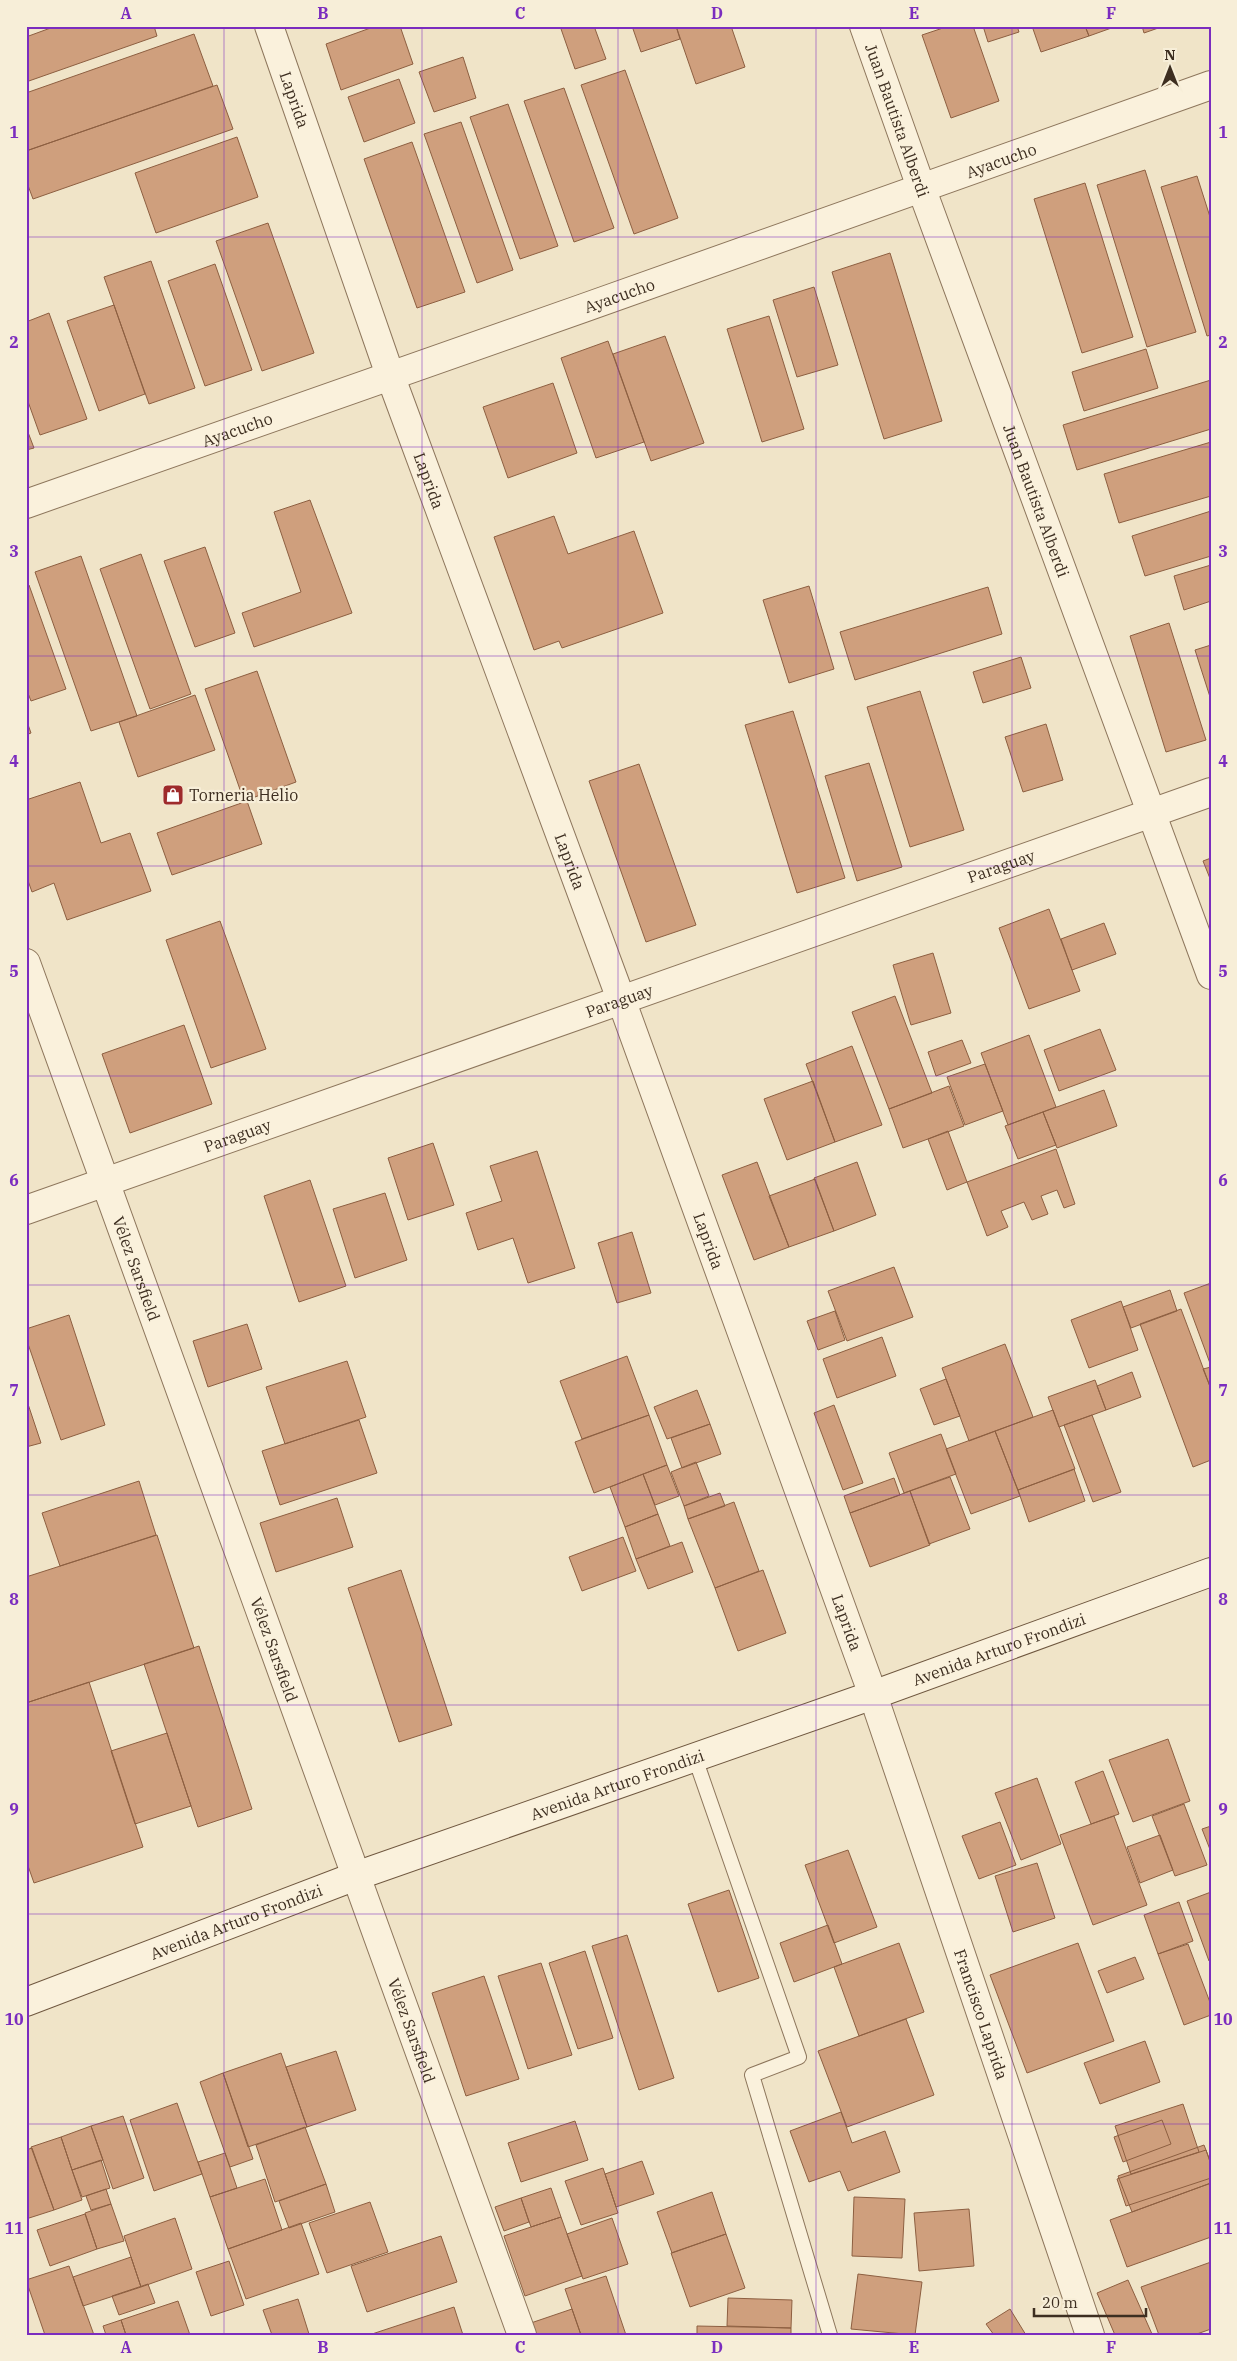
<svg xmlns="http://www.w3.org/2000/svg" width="1237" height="2361" font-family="'IBM Plex Serif',serif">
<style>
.building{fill:#cf9f7d;stroke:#8d5f41}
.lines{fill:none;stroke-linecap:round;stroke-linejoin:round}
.service-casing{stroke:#8d765c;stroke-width:16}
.minor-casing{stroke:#8d765c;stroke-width:30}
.secondary-casing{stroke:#6f573f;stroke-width:30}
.service{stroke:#faf1dc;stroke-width:14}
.minor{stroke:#faf1dc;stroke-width:28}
.secondary{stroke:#faf1dc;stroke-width:28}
.grid{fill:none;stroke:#7b2cbf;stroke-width:1;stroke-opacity:0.55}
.labels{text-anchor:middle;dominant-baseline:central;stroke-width:4.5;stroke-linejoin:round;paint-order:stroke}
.street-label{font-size:16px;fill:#3d2e20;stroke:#f7eed8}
.poi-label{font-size:16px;fill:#3d2e20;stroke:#f7eed8;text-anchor:start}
.neatline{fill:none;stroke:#7b2cbf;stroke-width:2}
.grid-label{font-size:16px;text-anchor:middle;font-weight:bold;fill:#7b2cbf}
</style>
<rect width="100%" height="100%" fill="#f0e4c8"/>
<!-- building -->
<path class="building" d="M56 26H154L157 36 26 82V37Z
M376 26H400L413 64 341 90 326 44Z
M560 26H594L606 59 575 69Z
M632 26H676L680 39 641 52Z
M676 26H731L745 67 696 84Z
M949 26H973L999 101 951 118 922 35Z
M983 26H1017L1019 32 988 42Z
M1032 26H1085L1089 36 1041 52Z
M1085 26H1117L1089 36Z
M1142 26H1164L1144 33Z
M194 34 213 86 26 151V93Z
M463 57 476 98 434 112 419 72Z
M625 70 678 218 634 234 581 85Z
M399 79 415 123 364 142 348 97Z
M217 85 233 129 33 199 26 180V151Z
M564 88 614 228 574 242 524 101Z
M508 104 558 246 520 259 470 117Z
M461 122 513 270 477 283 424 134Z
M237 137 258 197 156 233 135 173Z
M412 142 465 292 417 308 364 159Z
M1145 170 1196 332 1147 347 1097 185Z
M1197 176 1211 220V335L1207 336 1161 187Z
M1085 183 1133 337 1082 353 1034 199Z
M268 223 314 353 262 371 216 241Z
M890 253 942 421 884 439 832 272Z
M151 261 195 388 149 404 104 277Z
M215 264 252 370 205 386 168 281Z
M814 287 838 365 797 377 773 300Z
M114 305 145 394 99 411 67 321Z
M49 313 87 419 40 435 26 396V322Z
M769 316 804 429 762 442 727 329Z
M665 336 704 443 651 461 613 354Z
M608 341 644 442 596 458 561 358Z
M1146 349 1158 388 1084 411 1072 372Z
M1211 380V429L1077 470 1063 425Z
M553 383 577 453 508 478 483 407Z
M26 427 34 448 26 450Z
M1211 442V496L1119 523 1104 474Z
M310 500 352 613 254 647 242 613 301 592 274 512Z
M1211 511V556L1145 576 1132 536Z
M554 516 568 554 634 531 663 613 562 648 559 641 534 650 494 537Z
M205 547 235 633 195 647 164 561Z
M141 554 191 694 150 709 100 569Z
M81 556 137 716 91 731 35 572Z
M1211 565V601L1184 610 1174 576Z
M29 585 66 689 31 701 26 688V586Z
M809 586 834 669 789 683 763 600Z
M988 587 1002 634 855 680 840 632Z
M1169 623 1206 740 1166 752 1130 636Z
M1211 645V700L1195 650Z
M1021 657 1031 688 983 703 973 672Z
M257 671 296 782 244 801 205 689Z
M920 691 964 830 910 847 867 707Z
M195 695 215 750 138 777 119 722Z
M793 711 845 878 797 893 745 725Z
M26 719 31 733 26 735Z
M1046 724 1063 780 1023 792 1005 737Z
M869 763 902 867 857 881 825 776Z
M639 764 696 925 646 942 589 781Z
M80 782 101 843 130 833 151 891 67 920 54 883 32 892 26 875V800Z
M247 801 262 844 172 875 157 833Z
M1211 858V881L1203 861Z
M1049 909 1080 991 1029 1009 999 928Z
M220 921 266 1049 211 1068 166 940Z
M1104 923 1116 954 1072 970 1061 939Z
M933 953 951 1013 911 1025 893 965Z
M895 996 932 1093 889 1109 852 1012Z
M184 1025 212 1104 130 1133 102 1054Z
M1100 1029 1116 1070 1059 1091 1044 1050Z
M1029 1035 1056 1107 1008 1125 981 1053Z
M962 1040 971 1063 936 1076 928 1052Z
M852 1046 882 1125 835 1142 806 1064Z
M985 1064 1003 1111 965 1125 947 1077Z
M813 1081 835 1142 787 1160 764 1099Z
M949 1086 964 1126 903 1148 889 1109Z
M1104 1090 1117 1126 1057 1148 1043 1112Z
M1043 1112 1056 1145 1018 1159 1005 1126Z
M948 1131 967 1182 947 1190 928 1139Z
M433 1143 454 1205 408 1220 388 1158Z
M1056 1149 1075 1204 1064 1208 1057 1190 1041 1196 1048 1214 1032 1220 1024 1202 1001 1211 1008 1227 987 1236 967 1182Z
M537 1151 575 1268 528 1283 513 1238 478 1250 466 1213 502 1201 490 1166Z
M757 1162 789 1247 754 1260 722 1175Z
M857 1162 876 1215 834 1231 814 1178Z
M815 1179 834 1231 789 1247 769 1196Z
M310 1180 346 1286 299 1302 264 1196Z
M385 1193 407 1260 355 1278 333 1209Z
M632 1232 651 1293 617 1303 598 1243Z
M894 1267 913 1317 847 1341 828 1291Z
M1211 1283V1366L1184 1293Z
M1170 1290 1177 1311 1131 1328 1123 1307Z
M1121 1301 1138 1350 1089 1368 1071 1320Z
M1181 1309 1211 1389V1460L1193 1467 1140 1324Z
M835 1311 845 1340 818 1350 807 1321Z
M69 1315 105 1425 61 1440 26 1338V1329Z
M247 1324 262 1369 208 1387 193 1341Z
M882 1337 896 1376 837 1398 823 1359Z
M1005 1344 1033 1417 969 1441 942 1368Z
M627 1356 649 1415 582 1439 560 1381Z
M347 1361 366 1417 285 1444 266 1387Z
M1211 1367V1389L1203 1369Z
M1132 1372 1141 1397 1106 1410 1097 1386Z
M946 1379 960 1416 934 1425 920 1389Z
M1095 1380 1106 1410 1059 1427 1048 1397Z
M697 1390 710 1424 667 1439 654 1407Z
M26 1398 41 1443 26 1447Z
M834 1405 863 1483 843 1490 814 1413Z
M1053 1410 1075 1469 1018 1490 995 1431Z
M649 1415 667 1465 594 1493 575 1442Z
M1092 1415 1121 1492 1093 1502 1064 1425Z
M359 1420 377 1473 280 1505 262 1451Z
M710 1424 721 1454 682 1468 671 1438Z
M995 1431 1020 1496 971 1514 946 1449Z
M941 1434 956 1474 904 1493 889 1453Z
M696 1462 709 1496 684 1506 671 1472Z
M667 1465 679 1496 655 1505 643 1474Z
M1074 1469 1085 1501 1029 1522 1018 1490Z
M643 1474 658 1514 625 1527 610 1487Z
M950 1477 970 1529 929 1544 910 1491Z
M894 1478 900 1495 850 1513 844 1496Z
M139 1481 156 1535 60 1566 42 1513Z
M910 1491 930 1545 870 1567 850 1513Z
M720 1493 725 1506 688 1519 684 1506Z
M337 1498 353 1547 276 1572 260 1523Z
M734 1502 759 1571 715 1588 688 1519Z
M658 1514 670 1546 636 1559 625 1527Z
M157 1535 194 1648 26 1703V1577Z
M623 1537 636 1571 582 1591 569 1557Z
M682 1542 693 1572 648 1589 636 1559Z
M401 1570 452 1725 399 1742 348 1588Z
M763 1570 786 1633 738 1651 715 1588Z
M199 1646 252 1809 198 1827 144 1664Z
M89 1682 143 1847 34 1883 26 1860V1703Z
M167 1733 191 1806 135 1824 111 1751Z
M1168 1739 1190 1801 1133 1822 1109 1760Z
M1103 1771 1119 1814 1091 1824 1075 1782Z
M1037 1778 1061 1844 1021 1860 995 1793Z
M1184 1804 1207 1865 1175 1876 1152 1816Z
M1114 1816 1147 1905 1093 1925 1060 1835Z
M1000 1822 1016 1865 979 1879 962 1836Z
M1211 1826V1852L1202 1829Z
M1160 1835 1173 1870 1140 1883 1127 1847Z
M848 1850 877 1927 834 1943 805 1865Z
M1037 1863 1055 1918 1013 1932 995 1876Z
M729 1890 759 1978 718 1992 688 1904Z
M1211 1892V1961H1209L1187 1901Z
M1179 1902 1193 1941 1158 1954 1144 1915Z
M828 1925 842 1964 794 1982 780 1943Z
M627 1935 674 2078 639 2090 592 1946Z
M899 1943 924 2012 859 2036 834 1967Z
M1078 1943 1114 2041 1027 2073 990 1975Z
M1188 1944 1211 2005V2015L1184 2025 1158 1954Z
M585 1951 613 2038 578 2049 549 1963Z
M1135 1957 1144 1979 1107 1993 1098 1971Z
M541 1963 572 2055 528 2069 498 1976Z
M484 1976 519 2079 466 2096 432 1993Z
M906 2019 934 2095 847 2127 818 2051Z
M1145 2041 1160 2082 1100 2104 1084 2063Z
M336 2051 356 2110 307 2127 286 2067Z
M281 2053 307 2127 248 2147 223 2073Z
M223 2073 253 2159 230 2167 200 2082Z
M177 2103 202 2174 154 2191 130 2120Z
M1183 2104 1199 2152 1131 2174 1115 2126Z
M841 2112 852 2143 885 2131 900 2172 848 2191 840 2171 809 2182 790 2131Z
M123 2116 144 2178 113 2189 91 2126Z
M1162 2120 1171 2144 1123 2162 1114 2137Z
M575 2121 588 2160 521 2182 508 2143Z
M91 2126 103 2160 72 2170 61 2137Z
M305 2127 326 2184 275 2202 256 2145Z
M61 2137 82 2200 54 2210 31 2147Z
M1204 2145 1211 2163V2183L1132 2212 1118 2176Z
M32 2148 54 2210 26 2219V2150Z
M1206 2150 1211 2165V2178L1126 2206 1117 2179Z
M225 2153 237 2188 210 2197 198 2162Z
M101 2160 110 2188 82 2197 72 2170Z
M642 2161 654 2194 616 2207 605 2174Z
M603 2168 618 2213 581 2225 565 2181Z
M265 2179 282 2230 228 2249 210 2197Z
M1211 2183V2237L1127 2267 1110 2220Z
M326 2184 335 2212 289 2228 279 2201Z
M551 2188 561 2217 531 2227 521 2198Z
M106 2189 111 2204 91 2210 86 2196Z
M712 2192 726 2234 672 2253 657 2212Z
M854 2197 905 2199 902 2258 852 2256Z
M521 2198 529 2222 504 2231 495 2207Z
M370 2202 388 2252 327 2273 309 2223Z
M111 2204 124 2241 97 2249 85 2213Z
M969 2209 974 2266 919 2271 914 2213Z
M85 2214 97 2249 50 2266 37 2230Z
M561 2217 582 2276 525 2296 504 2236Z
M175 2218 192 2269 141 2287 124 2236Z
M612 2218 628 2264 583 2279 567 2234Z
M301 2223 319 2274 246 2299 228 2249Z
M726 2234 745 2288 690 2307 671 2253Z
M441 2236 457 2282 367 2312 351 2266Z
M131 2257 141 2287 83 2306 73 2277Z
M229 2261 244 2305 211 2316 196 2272Z
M1211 2262V2329L1194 2335H1159L1141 2287Z
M69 2266 94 2335H45L26 2280Z
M858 2274 922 2282 915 2335 851 2329Z
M606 2276 626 2335H581L565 2289Z
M1128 2280 1152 2334 1151 2335H1115L1097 2293Z
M148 2284 155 2303 119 2315 112 2296Z
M728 2298 792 2300 791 2328 727 2326Z
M298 2299 309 2334 272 2335 263 2310Z
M178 2301 190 2335H126L121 2320Z
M454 2307 463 2335 372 2334Z
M572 2309 581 2335H528L525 2325Z
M1010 2309 1026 2335H994L986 2324Z
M121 2320 126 2335H106L103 2326Z
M697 2326 791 2328V2335H697Z"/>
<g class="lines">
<!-- service casing -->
<g class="service-casing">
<path id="service" d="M695 1758 799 2057 752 2075 830 2335"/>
</g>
<!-- minor casing -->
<g class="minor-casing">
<g id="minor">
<path id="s1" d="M269 26 390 375 622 1002 873 1695 1090 2335"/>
<path id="s2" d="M864 26 922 190 1211 975"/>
<path id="s3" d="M26 504C421 364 817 228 1211 85"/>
<path id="s4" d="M26 963 522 2335"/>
<path id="s5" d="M26 1210 1211 792"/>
</g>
</g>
<!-- secondary casing -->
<g class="secondary-casing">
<g id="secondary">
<path id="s6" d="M26 2002 356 1876 873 1695 1211 1572"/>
</g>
</g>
<!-- service -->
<use href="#service" class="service"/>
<!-- minor -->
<use href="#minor" class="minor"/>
<!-- secondary -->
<use href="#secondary" class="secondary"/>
</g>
<!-- grid -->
<path class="grid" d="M224 26V2335M422 26V2335M618 26V2335M816 26V2335M1012 26V2335M26 237H1211M26 447H1211M26 656H1211M26 866H1211M26 1076H1211M26 1285H1211M26 1495H1211M26 1705H1211M26 1914H1211M26 2124H1211"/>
<!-- icons -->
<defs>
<g id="shop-square" transform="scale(1.125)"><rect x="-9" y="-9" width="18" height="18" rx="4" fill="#9e2a2b" stroke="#f7eed8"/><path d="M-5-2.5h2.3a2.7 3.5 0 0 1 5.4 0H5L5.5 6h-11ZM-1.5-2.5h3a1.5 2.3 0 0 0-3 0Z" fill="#fff"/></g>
</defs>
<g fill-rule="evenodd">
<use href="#shop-square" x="173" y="795"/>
</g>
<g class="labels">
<!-- street labels -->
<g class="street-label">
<text stroke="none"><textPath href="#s1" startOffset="78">Laprida</textPath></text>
<text stroke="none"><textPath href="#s2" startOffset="100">Juan Bautista Alberdi</textPath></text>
<text stroke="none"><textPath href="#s3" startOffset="1034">Ayacucho</textPath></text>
<text stroke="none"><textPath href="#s3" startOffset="629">Ayacucho</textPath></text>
<text stroke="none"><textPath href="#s3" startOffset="224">Ayacucho</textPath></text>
<text stroke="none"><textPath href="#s1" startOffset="482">Laprida</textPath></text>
<text stroke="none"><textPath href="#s2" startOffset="505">Juan Bautista Alberdi</textPath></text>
<text stroke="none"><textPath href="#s1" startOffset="888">Laprida</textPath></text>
<text stroke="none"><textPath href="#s5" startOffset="1034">Paraguay</textPath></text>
<text stroke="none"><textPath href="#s5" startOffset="629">Paraguay</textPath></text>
<text stroke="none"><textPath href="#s5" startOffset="224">Paraguay</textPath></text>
<text stroke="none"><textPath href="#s1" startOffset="1292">Laprida</textPath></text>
<text stroke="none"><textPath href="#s4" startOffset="325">Vélez Sarsfield</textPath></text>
<text stroke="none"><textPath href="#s1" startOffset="1698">Laprida</textPath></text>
<text stroke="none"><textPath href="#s4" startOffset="730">Vélez Sarsfield</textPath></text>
<text stroke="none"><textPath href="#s6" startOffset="1035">Avenida Arturo Frondizi</textPath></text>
<text stroke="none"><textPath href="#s6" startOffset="630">Avenida Arturo Frondizi</textPath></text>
<text stroke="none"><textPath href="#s6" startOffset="225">Avenida Arturo Frondizi</textPath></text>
<text stroke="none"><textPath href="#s1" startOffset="2112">Francisco Laprida</textPath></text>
<text stroke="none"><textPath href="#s4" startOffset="1135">Vélez Sarsfield</textPath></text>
</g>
<!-- poi labels -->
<g class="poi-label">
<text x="189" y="795">Torneria Helio</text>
</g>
</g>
<!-- border -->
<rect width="1237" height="2361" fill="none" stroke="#f7eed8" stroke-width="55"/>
<!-- north arrow -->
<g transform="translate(1170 68)" stroke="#f7eed8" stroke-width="4" paint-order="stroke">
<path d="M0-4L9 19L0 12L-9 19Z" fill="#3d2e20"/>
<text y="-8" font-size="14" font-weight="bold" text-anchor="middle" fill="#3d2e20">N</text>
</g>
<!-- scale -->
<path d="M1034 2308v8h112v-8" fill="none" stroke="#3d2e20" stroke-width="2.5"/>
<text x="1042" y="2308" font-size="15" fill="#3d2e20" stroke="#f7eed8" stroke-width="4" paint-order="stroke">20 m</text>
<rect x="28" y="28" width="1182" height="2306" class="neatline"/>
<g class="grid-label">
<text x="126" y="19">A</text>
<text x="323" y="19">B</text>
<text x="520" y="19">C</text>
<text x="717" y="19">D</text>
<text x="914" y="19">E</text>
<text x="1111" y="19">F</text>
<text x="14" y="138">1</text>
<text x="1223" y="138">1</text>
<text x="14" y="348">2</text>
<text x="1223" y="348">2</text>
<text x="14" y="557">3</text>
<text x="1223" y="557">3</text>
<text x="14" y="767">4</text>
<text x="1223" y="767">4</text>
<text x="14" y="977">5</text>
<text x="1223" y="977">5</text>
<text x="14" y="1186">6</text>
<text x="1223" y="1186">6</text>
<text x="14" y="1396">7</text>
<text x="1223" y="1396">7</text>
<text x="14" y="1605">8</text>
<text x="1223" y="1605">8</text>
<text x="14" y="1815">9</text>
<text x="1223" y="1815">9</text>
<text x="14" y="2025">10</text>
<text x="1223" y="2025">10</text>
<text x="14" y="2234">11</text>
<text x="1223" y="2234">11</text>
<text x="126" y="2353">A</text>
<text x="323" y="2353">B</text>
<text x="520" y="2353">C</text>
<text x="717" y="2353">D</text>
<text x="914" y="2353">E</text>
<text x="1111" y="2353">F</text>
</g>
</svg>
